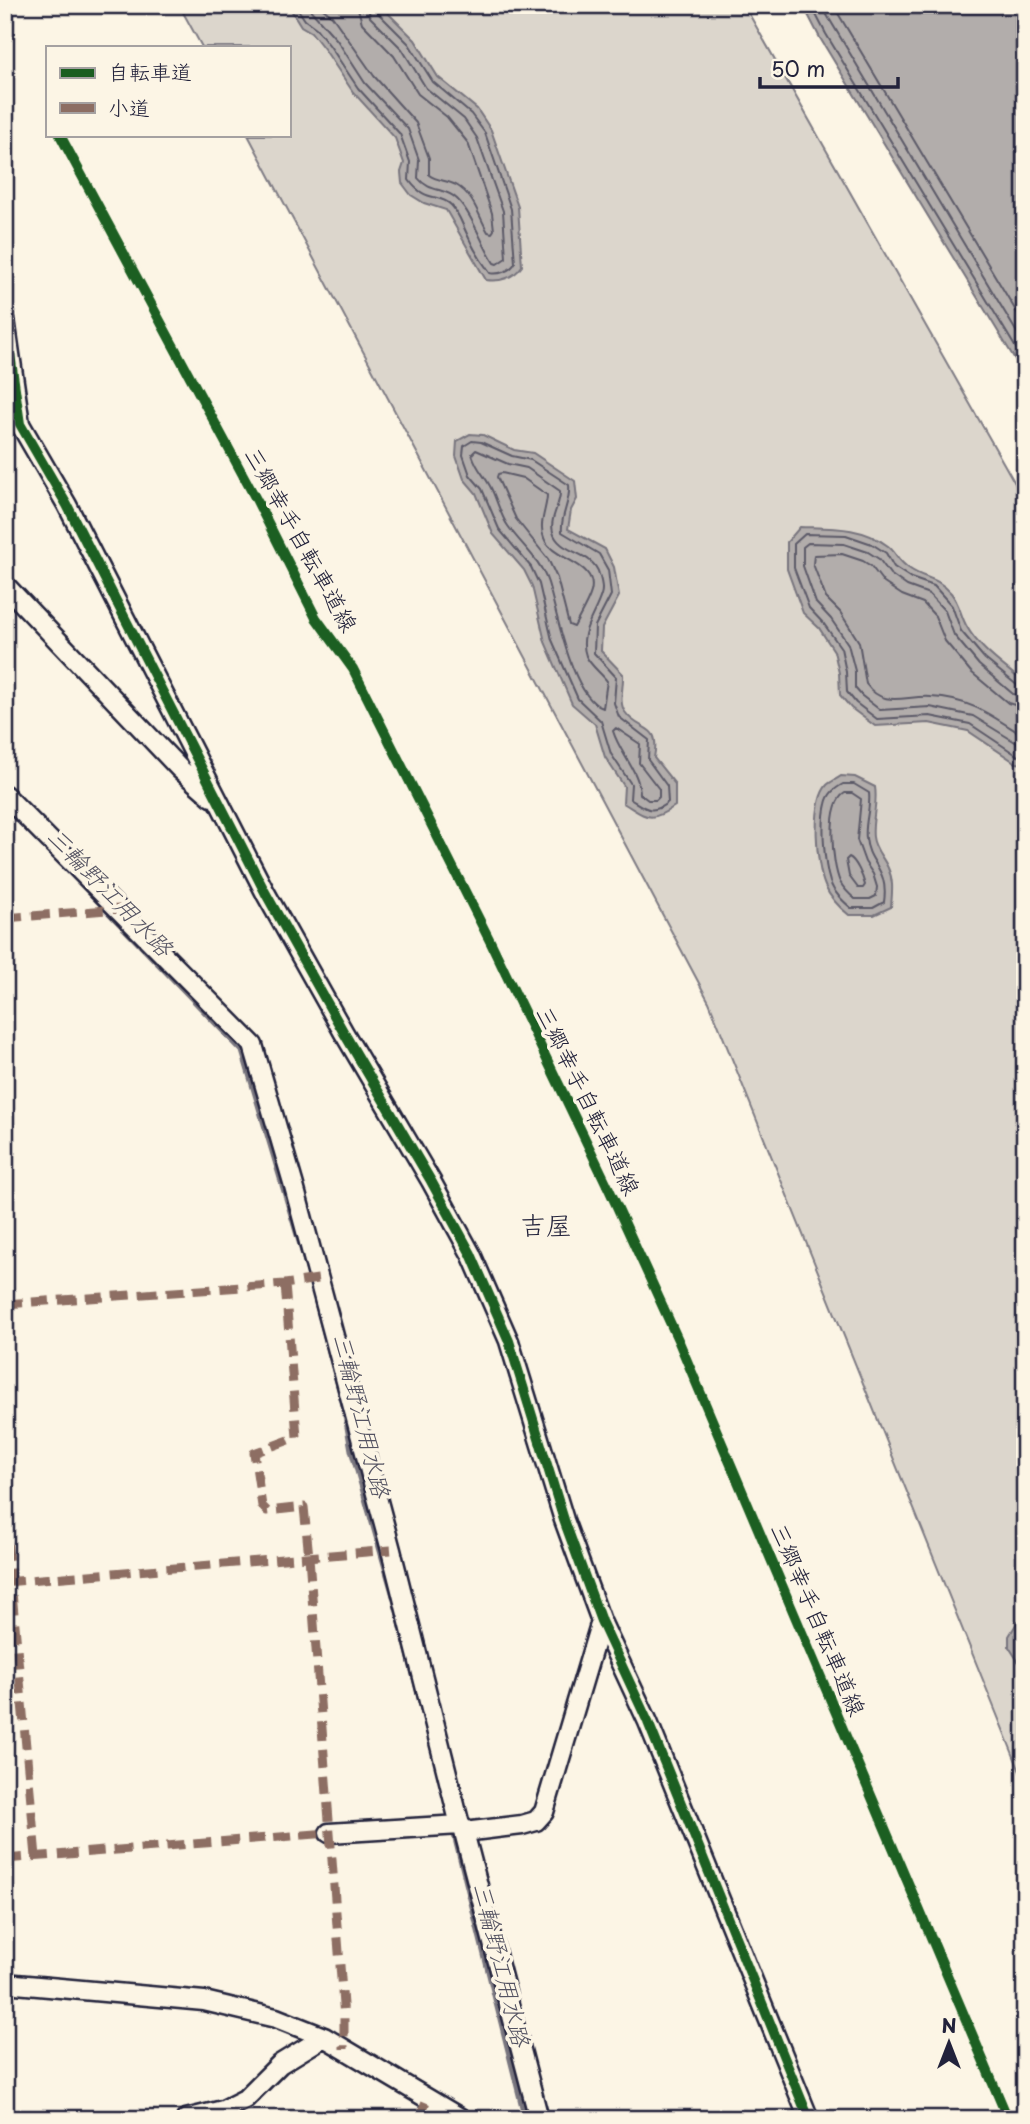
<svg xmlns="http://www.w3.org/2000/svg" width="1030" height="2124" font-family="'Playpen Sans','Klee One',sans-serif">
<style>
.green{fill:#dcd6cc;stroke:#7f7c84;stroke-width:2}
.water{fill:#b2adab;stroke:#78757e;stroke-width:2}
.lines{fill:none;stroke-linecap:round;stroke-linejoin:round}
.shore{stroke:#5c5a68;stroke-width:2}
.stream{stroke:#78757e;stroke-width:5}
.minor-casing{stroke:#22223b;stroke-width:23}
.minor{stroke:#fcf5e5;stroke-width:18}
.quiet{stroke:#8d6e63;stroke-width:9;stroke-dasharray:18 9;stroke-linecap:butt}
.cycleway-casing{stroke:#fcf5e5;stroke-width:15}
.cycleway{stroke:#1b5e20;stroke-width:10}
.labels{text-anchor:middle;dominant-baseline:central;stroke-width:7;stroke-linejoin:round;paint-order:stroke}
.street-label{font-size:23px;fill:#22223b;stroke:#fcf5e5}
.water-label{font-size:24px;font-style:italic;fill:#545362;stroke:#fcf5e5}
.quarter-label{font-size:26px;fill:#22223b;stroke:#fcf5e5}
</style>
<rect width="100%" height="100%" fill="#fcf5e5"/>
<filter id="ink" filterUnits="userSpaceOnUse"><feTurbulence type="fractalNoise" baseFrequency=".0143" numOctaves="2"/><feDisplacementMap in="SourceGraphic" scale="14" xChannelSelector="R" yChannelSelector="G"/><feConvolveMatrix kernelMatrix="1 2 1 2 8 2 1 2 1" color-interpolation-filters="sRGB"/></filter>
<g filter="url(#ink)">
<!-- green -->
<path class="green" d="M179 5H744L1025 501V1784L709 1002 248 135H289V47H202Z"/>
<!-- water -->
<path class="water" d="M288 5H380L415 40 438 77 477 109 491 130 518 207 522 266C514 278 500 282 486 280L446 210 424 203 411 195 402 183 401 172 404 163 395 138 353 92 325 50 311 32 301 26Z
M803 5H1025V376L820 38Z
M470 434 483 435 514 450 533 453 575 481 577 499 571 510 568 529 605 549 614 567 619 596 602 628 601 651 623 674C624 686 618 702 625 712 640 734 661 721 654 758L675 784V806C649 824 647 817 623 803L624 786 605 757 595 724 572 704 545 642 532 586 524 570 493 534 476 493 464 479 456 456 457 441Z
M800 527C831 528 862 526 888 546 897 553 897 561 910 569 926 580 936 576 951 593 960 604 960 615 967 627 980 650 1005 666 1025 684V764L1016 763 968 731 929 723 875 726 851 708 840 695 839 673 834 651 819 628 803 613 787 569V542Z
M841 776 855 777 875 787C878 805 871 821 873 837 874 849 884 858 888 868 894 881 892 893 891 907L874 915H849C839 907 830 898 825 886 816 866 811 802 827 785 830 782 837 779 841 776Z
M1025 1619V1672L1009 1647V1636L1018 1621Z"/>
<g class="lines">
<!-- shore -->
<path class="shore" d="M295 5 305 20 316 28 330 46 358 88 400 134 410 162 409 180C425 203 439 193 451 205 459 213 462 224 467 234 473 248 481 261 490 273 498 275 511 271 515 263L511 209 485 133 471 114 433 82 409 44 378 13 376 5
M306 5 337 40 365 83 408 129 419 160 418 178C430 193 445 187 457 199 473 215 481 243 494 263L497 264 506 258 503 211 477 138 464 119 426 88 402 49 370 17 368 5
M318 5 332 16 374 76 416 123 429 158V175C437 181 447 180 456 185 474 195 478 215 488 232L492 233 494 230 492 213 468 143 447 117 418 94 394 56 362 23 357 5
M811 5 826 34 1025 363
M821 5 1025 346
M833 5 1025 326
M472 441 481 442 512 456 531 460 569 485C571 502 560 515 562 532L599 554 608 570 611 595 595 626 594 653 616 677 614 703 619 717 649 740 648 760 667 786 668 802C652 816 645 808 630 799L631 784 611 754 601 721 578 699 552 640 539 584 531 567 499 529 482 489 470 475 463 455 464 446Z
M476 450 508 464 527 468 560 491C561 504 549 518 553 532 559 554 593 551 599 574 601 580 603 590 601 595 595 615 578 633 586 656 590 665 601 673 607 681L603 708C572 698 557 612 548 583 540 559 522 546 508 526 500 515 497 499 490 486 483 473 477 470 472 454Z
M502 473 523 478 547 495C547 508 538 524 544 538 552 561 599 562 591 592 588 603 579 617 574 627L569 625 557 578 548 559 516 519 497 477 498 474Z
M1025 688 1018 686 985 659 961 631 952 606 934 586 911 578 894 567 886 553 872 544 846 535 805 534 794 544V568L809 608 824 624 841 648 846 672 847 692 856 703 877 719 930 716 970 724 1018 756 1025 757
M1025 697 1013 694 979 665 954 635 945 611 929 594 907 586 890 574 879 559 868 552 844 544 808 543 803 547V566L816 603 831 619 848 644 855 671V688L862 696 880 710 930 707 973 716 1025 748
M1025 708 1008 703 971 672 945 641 935 616 923 603 902 595 884 583 871 566 863 561 842 554 814 555 813 564 826 598 840 612 859 642 866 684C884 709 905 695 931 697 972 699 992 716 1025 737
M616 728 640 744 639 763 659 789V797L656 800H648L640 794C640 772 620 754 613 731Z
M843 784H854L869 793C871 808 864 823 866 838 868 864 889 868 884 902L873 908H851C843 901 834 893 830 882 824 863 821 823 826 804 828 794 834 789 843 784Z
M845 793H852L861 799 857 840 865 862 873 874 877 887 876 896 870 899H855C849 894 844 889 840 882 832 864 826 804 845 793Z
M849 857C856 860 863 877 865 885L863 888H858L849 876 846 860Z"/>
<!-- stream -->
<path class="stream" d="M42 844 242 1051 308 1272
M316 1302 343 1404 351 1450 393 1596 430 1740
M452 1827 525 2119"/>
<!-- minor casing -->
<g class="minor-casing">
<path id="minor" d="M5 319 20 424 67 505 266 894 344 1033 431 1181 471 1254 509 1341 564 1520 601 1621 648 1722 809 2119
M5 585 180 769 212 797
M5 795 253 1045 294 1186 391 1550 460 1825 467 1831
M329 1833 460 1825
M5 1983 204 2001 276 2018 324 2037 462 2119
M186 2119 223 2110 245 2099 280 2064 324 2037
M539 2119 464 1832 522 1825 536 1821 544 1812 601 1621"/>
</g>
<!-- minor -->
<use href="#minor" class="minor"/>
<!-- quiet -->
<path class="quiet" d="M5 918 120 909
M285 1284 297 1437 254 1453 262 1506 267 1511 304 1507 309 1557 344 2018V2049
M5 1304 285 1284 318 1279
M5 1515 36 1857
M5 1582 391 1550
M5 1859 329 1833
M419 2119 427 2099"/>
<!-- cycleway casing -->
<g class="cycleway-casing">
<path id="cycleway" d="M60 135 257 501 316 618 353 669 491 943 609 1189 679 1342 1008 2119
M5 319 20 424 67 505 266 894 344 1033 431 1181 471 1254 509 1341 564 1520 601 1621 648 1722 809 2119"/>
</g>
<!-- cycleway -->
<use href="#cycleway" class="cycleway"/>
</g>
</g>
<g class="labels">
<!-- street labels -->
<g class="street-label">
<text transform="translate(302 539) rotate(61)">三郷幸手自転車道線</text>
<text transform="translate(589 1100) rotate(64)">三郷幸手自転車道線</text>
<text transform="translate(819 1619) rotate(67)">三郷幸手自転車道線</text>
</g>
<!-- water labels -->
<g class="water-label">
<text transform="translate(111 891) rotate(46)">三輪野江用水路</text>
<text transform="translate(363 1415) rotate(76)">三輪野江用水路</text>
<text transform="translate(503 1964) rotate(76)">三輪野江用水路</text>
</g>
<!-- quarter labels -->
<g class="quarter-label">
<text x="546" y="1224">吉屋</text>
</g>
</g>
<!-- margin -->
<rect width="1030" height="2124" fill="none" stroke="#fcf5e5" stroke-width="28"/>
<rect x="14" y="14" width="1002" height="2096" fill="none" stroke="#22223b" stroke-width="2.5" filter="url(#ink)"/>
<!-- legend -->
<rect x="46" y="46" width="245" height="91" fill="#fcf5e5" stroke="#a5a1a1" stroke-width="2"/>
<rect x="60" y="68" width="35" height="10" fill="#1b5e20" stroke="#a5a1a1" stroke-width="2"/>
<text x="108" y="80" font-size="21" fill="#22223b">自転車道</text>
<rect x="60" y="103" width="35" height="10" fill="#8d6e63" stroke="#a5a1a1" stroke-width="2"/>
<text x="108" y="116" font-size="21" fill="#22223b">小道</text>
<!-- north arrow -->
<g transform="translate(949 2043)" stroke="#fcf5e5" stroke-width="5" paint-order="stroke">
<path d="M0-5L12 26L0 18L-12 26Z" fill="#22223b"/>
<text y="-10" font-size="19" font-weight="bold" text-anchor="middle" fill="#22223b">N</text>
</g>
<!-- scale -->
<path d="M760 77v10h138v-10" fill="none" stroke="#22223b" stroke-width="3.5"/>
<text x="771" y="77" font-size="21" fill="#22223b" stroke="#fcf5e5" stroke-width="5" paint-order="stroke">50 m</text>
</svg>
